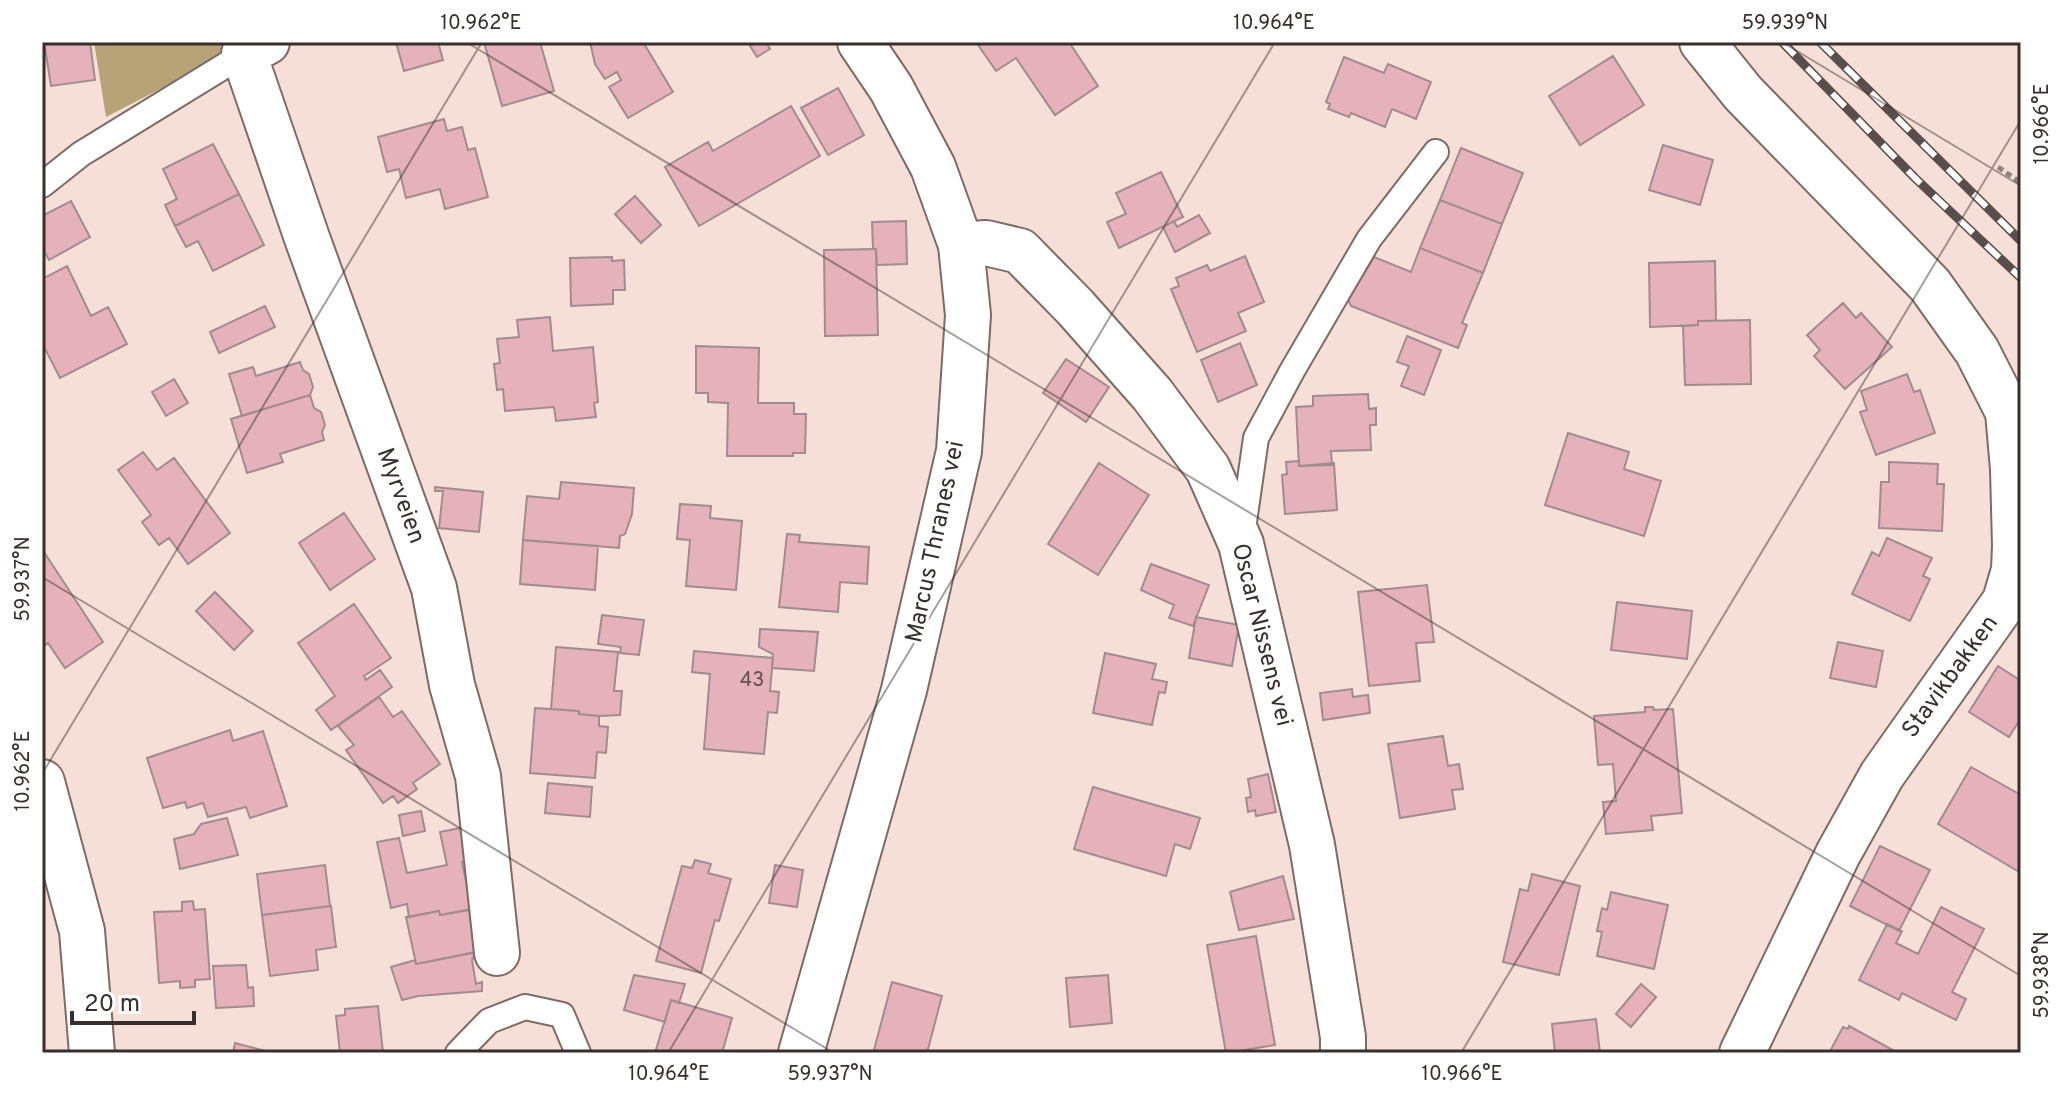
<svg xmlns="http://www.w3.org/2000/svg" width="2063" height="1095" font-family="Overpass,sans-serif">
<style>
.forest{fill:#b8a379}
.building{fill:#e5b1ba;stroke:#a28b8f;stroke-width:2}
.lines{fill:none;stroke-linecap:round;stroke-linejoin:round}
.lane-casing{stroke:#7f6a66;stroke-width:28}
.street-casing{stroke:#7f6a66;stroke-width:48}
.secondary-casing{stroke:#7f6a66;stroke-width:48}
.path{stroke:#92827e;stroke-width:5;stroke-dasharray:6 4;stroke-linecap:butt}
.lane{stroke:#fff;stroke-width:24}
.street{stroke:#fff;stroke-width:44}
.secondary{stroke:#fff;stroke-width:44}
.rail-casing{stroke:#594e4b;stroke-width:9}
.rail{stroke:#fff;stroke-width:6;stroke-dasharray:18;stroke-linecap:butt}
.ticks{fill:none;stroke:#382f2d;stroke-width:2;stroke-opacity:0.45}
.labels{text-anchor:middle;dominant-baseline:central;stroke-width:6;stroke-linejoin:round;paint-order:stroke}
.number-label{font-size:20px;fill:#635050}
.street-label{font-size:24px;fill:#382f2d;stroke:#fff}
.neatline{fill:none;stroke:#382f2d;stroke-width:3}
.ticks-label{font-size:20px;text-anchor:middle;fill:#382f2d}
</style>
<rect width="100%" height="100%" fill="#f7dfd9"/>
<!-- forest -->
<path class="forest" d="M94 42H251L106 117Z"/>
<!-- building -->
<path class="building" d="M44 42H90L95 80 51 86Z
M396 42H438L443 60 404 71Z
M484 42H532L533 44 540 42 554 91 502 106Z
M590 42H643L673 92 628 118 609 87 621 80 617 72 605 79 595 64Z
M757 42H766L770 49 757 57 750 46Z
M976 42H1069L1098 86 1055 115 1016 58 996 71Z
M1613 56 1644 105 1580 145 1549 96Z
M1344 57 1384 73 1388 64 1431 82 1416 119 1392 109 1385 127 1351 113 1349 117 1328 109 1330 104 1326 102Z
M838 88 864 135 828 155 801 108Z
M791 106 820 156 699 226 665 167 708 142 713 151Z
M444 119 447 131 462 127 468 150 475 148 488 197 445 209 440 189 406 198 399 169 387 172 378 137Z
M213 144 239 194 175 226 165 205 177 199 163 169Z
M1663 145 1713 160 1700 205 1649 190Z
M1461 148 1523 173 1502 224 1440 200Z
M1161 172 1183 217 1119 248 1107 222 1126 214 1116 193Z
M239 194 264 245 213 271 198 241 186 247 175 226Z
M635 196 661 225 641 243 615 214Z
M1440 200 1502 224 1483 273 1420 248Z
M71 201 90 237 49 260 42 247V216Z
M1199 215 1210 233 1175 252 1163 227 1174 221 1177 227Z
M906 221 907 264 877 265 876 249H873L872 222Z
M1420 248 1483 273 1462 323 1467 325 1458 348 1351 306 1348 300 1374 257 1411 272Z
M876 249 878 335 825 336 824 250Z
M1245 256 1264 302 1238 313 1246 331 1197 352 1171 289 1179 286 1176 278 1207 265 1210 271Z
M612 257V261L624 260 625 290H613V304L571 306 570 258Z
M1715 261 1716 321H1698V325L1650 327 1649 263Z
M67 266 91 316 108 307 127 344 60 378 42 343V279Z
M1843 303 1856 318 1861 313 1892 347 1845 389 1814 356 1820 350 1807 335Z
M265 306 275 327 219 353 210 332Z
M550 317 553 351 593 347 598 402 594 403 596 417 556 421 554 407 505 411 503 389 497 390 494 364 500 363 497 339 519 337 517 320Z
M1750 320 1751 384 1685 385 1683 326 1698 325V321Z
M1407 336 1441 350 1424 395 1401 386 1409 366 1397 362Z
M1240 343 1257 385 1218 402 1201 360Z
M696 346 759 348 758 403H794V414H806L805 453H793V456H727L728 403 708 402V393H696Z
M1066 359 1109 387 1086 422 1043 393Z
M300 362 303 370 309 374 313 387 310 395 242 416 229 374 253 367 256 376Z
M1907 374 1914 392 1920 390 1935 433 1876 455 1860 412 1867 410 1861 391Z
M174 379 188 403 166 416 152 392Z
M1368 394 1369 409 1376 408V425H1370L1371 450 1331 451 1332 465 1299 466 1296 407 1313 406V396Z
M310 395 314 408 321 412 325 425 322 432 324 440 280 454 283 462 247 473 231 419Z
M1568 433 1629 452 1624 469 1661 481 1644 536 1545 505Z
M143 452 157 470 174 458 230 533 188 564 169 538 159 545 142 522 151 515 118 470Z
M1299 461V466L1334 463 1337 510 1285 514 1282 475 1287 474 1286 462Z
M1889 462 1938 464 1937 484H1944L1942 531 1879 528 1881 482H1889Z
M1099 463 1149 495 1098 575 1048 544Z
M561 482 634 488 632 514 625 534 620 536 619 548 523 540 527 496 559 499Z
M435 487 483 492 479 532 439 528 443 491H435Z
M680 504 711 506 710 518 742 521 736 590 686 586 690 540 677 539Z
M344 513 375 559 330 590 299 543Z
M787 534 800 535 799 542 869 547 867 584 840 582 838 612 779 607Z
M1887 538 1932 558 1923 576 1930 579 1910 621 1852 594 1872 552 1879 556Z
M523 540 598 546 595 590 520 584Z
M42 549 103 642 65 668 48 643 44 646 42 643Z
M1151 564 1209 585 1193 626 1169 618 1174 605 1141 590Z
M1427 585 1434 642 1416 643 1420 681 1369 686 1358 592Z
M215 592 253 631 234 650 196 611Z
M1617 602 1692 611 1687 659 1611 650Z
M354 604 391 658 364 676 366 680 380 670 392 687 331 730 316 710 335 696 298 643Z
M602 615 644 620 639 655 620 653 621 647 598 644Z
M1196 617 1239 625 1232 666 1189 658Z
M760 629 818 632 814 671 772 668 773 654 759 647Z
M1838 642 1883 651 1876 687 1830 678Z
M556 647 618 652 614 691H622L620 715 599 716 579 714V711L551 709Z
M694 651 773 658 770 691 779 692 777 713 768 712 764 754 704 749 710 674 692 672Z
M1105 653 1156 664 1152 679 1167 682 1165 693 1159 692 1152 725 1093 713Z
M1998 666 2021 681V718L2009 737 1969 712Z
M1352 689 1353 697 1368 695 1370 713 1323 720 1320 693Z
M379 697 393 717 402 711 440 764 413 783 417 789 398 803 393 796 383 803 346 750 354 745 338 726Z
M1645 707H1653L1654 710 1673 709 1682 813 1651 816 1653 830 1606 834 1603 802 1616 801 1613 764 1598 765 1594 716 1645 712Z
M535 708 579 711V714L599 716V726L608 727 606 753 597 752 595 778 530 773Z
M230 730 233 741 263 731 287 806 250 818 246 807 208 817 203 803 187 808 185 802 163 808 147 758Z
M1443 736 1448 766 1459 764 1463 789 1452 790 1455 809 1400 818 1388 744Z
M1971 767 2021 795V873L1938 824Z
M1268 774 1276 812 1256 816 1255 810 1248 812 1246 798 1251 797 1248 779Z
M548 783 592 787 590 817 545 813Z
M1093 787 1200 818 1190 849 1175 844 1166 876 1074 849Z
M421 811 425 831 403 836 399 815Z
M227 818 238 855 180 869 174 839 194 834 201 824Z
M460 828 467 861 462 862 472 909 440 915 439 911 409 917 407 904 391 908 377 842 399 838 407 873 447 865 440 832Z
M1880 846 1930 870 1899 931 1850 906Z
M695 860 711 864 708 873 731 879 719 921 715 920 701 973 656 961 682 866 692 868Z
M325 865 330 906 262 915 257 874Z
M775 865 803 870 797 907 769 903Z
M1532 874 1580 886 1559 975 1503 962 1520 889 1528 891Z
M1283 876 1294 919 1239 930 1230 892Z
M1611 892 1668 905 1654 969 1597 956 1602 932 1597 931 1602 908 1607 910Z
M193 901 194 910 205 909 210 979 195 980V987L180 988V981L159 983 154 912 182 911V902Z
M331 906 336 947 316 950 318 970 270 976 262 915Z
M1941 907 1984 929 1952 992 1966 999 1956 1020 1902 993 1899 1000 1859 980 1887 924 1902 931 1896 943 1918 954Z
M469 910 478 952 416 964 406 917 439 911 440 915Z
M1256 936 1275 1045 1226 1053 1207 945Z
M476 952 472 960 476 984 482 982V991L418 996 402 1000 391 967 415 960 416 964Z
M246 965 248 988 253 987 254 1006 216 1008 213 966Z
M634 975 685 984 679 1003 671 1000 665 1022 624 1010Z
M1108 975 1112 1023 1070 1027 1066 978Z
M892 982 942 996 927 1053H884L874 1050Z
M1641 984 1656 997 1631 1027 1616 1014Z
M671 1000 732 1018 722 1053H655Z
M378 1006 383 1053H340L336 1016 345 1015V1009Z
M1596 1019 1600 1053H1555L1552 1024Z
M1849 1026 1898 1053H1829L1843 1027 1848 1029Z
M235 1043 273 1053H233Z"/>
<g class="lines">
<!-- lane casing -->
<g class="lane-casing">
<path id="lane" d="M42 185 81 154 244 54
M1242 536 1256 438 1292 371 1369 239 1436 152
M458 1053 489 1021 525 1007 562 1015 578 1053"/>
</g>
<!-- street casing -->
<g class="street-casing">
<path id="street" d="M267 42 244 54 307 238 434 588 452 685 478 776 497 953
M1702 42 1743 93 1930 285 1977 351 2008 412 2013 469 2015 546 2014 570 2005 601 1882 775 1838 854 1742 1053
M961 245 986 243 1020 251 1075 307 1152 394 1208 469 1241 544 1312 845 1343 1037V1053
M42 782 82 931 92 1053"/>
</g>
<!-- secondary casing -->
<g class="secondary-casing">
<path id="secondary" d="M801 1053 904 690 959 451 968 315 961 245 933 167 891 88 860 42"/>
</g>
<!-- path -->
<path class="path" d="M1998 167 2021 183"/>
<!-- lane -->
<use href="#lane" class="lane"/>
<!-- street -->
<use href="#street" class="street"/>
<!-- secondary -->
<use href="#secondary" class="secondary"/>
<!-- rail casing -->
<g class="rail-casing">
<path id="rail" d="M1782 42 1915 178 2021 278
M1820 42 2021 241"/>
</g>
<!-- rail -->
<use href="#rail" class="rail"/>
</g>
<!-- ticks -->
<path class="ticks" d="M466 42 2021 976M1782 42 2021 186M42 577 834 1053M42 774 482 42M668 1053 1275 42M1461 1053 2021 120"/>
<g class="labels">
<!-- number labels -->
<g class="number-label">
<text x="752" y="681">43</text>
</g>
<!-- street labels -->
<g class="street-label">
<text transform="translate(400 496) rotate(70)">Myrveien</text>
<text transform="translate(936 542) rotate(-78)">Marcus Thranes vei</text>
<text transform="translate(1261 635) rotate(76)">Oscar Nissens vei</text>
<text transform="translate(1951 677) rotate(-54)">Stavikbakken</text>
</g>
</g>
<!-- border -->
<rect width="2063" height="1095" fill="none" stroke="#ffffff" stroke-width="88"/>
<!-- scale -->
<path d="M72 1011v12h122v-12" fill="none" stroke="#382f2d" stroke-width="4"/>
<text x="84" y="1011" font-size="24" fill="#382f2d" stroke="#ffffff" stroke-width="6" paint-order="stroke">20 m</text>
<rect x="44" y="44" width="1975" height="1007" class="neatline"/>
<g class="ticks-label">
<text x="481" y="29">10.962°E</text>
<text x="1274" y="29">10.964°E</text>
<text x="1785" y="29">59.939°N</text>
<text transform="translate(2041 124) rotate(-90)" y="7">10.966°E</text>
<text transform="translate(22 579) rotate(-90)" y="7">59.937°N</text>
<text transform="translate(22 771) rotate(-90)" y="7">10.962°E</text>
<text transform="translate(2041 975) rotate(-90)" y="7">59.938°N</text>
<text x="669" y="1080">10.964°E</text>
<text x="830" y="1080">59.937°N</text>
<text x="1462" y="1080">10.966°E</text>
</g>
</svg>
